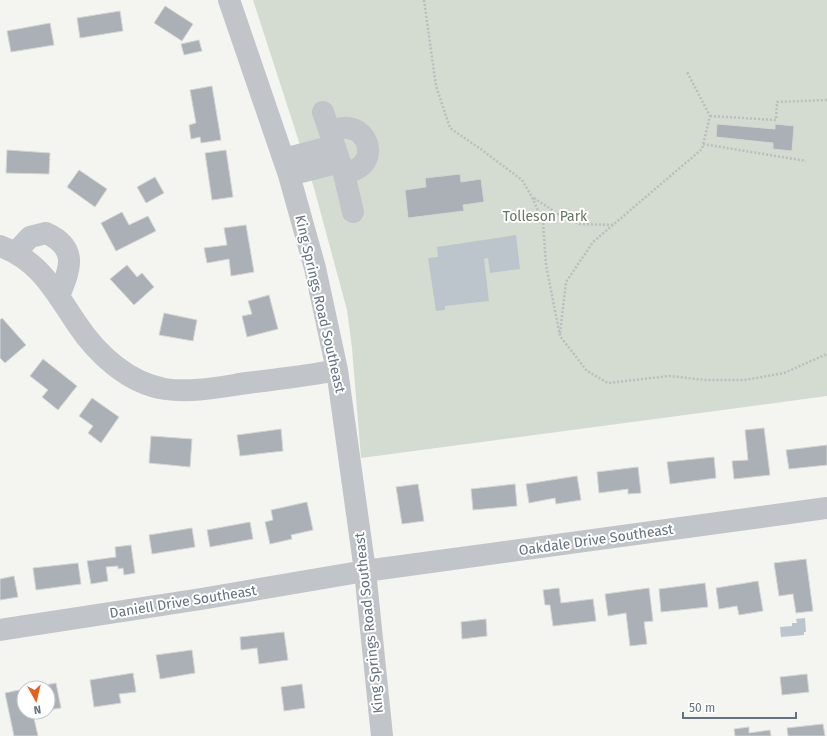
<svg xmlns="http://www.w3.org/2000/svg" width="827" height="736" font-family="'Fira Sans',sans-serif">
<style>
.green{fill:#d4dbd1}
.water{fill:#bcc5cc}
.building{fill:#aab0b6;stroke:#d5d5d3}
.lines{fill:none;stroke-linecap:round;stroke-linejoin:round}
.path{stroke:#bbbdbf;stroke-width:2.5;stroke-dasharray:2 2;stroke-linecap:butt}
.minor{stroke:#c1c4c8;stroke-width:22}
.labels{text-anchor:middle;dominant-baseline:central;stroke-width:4;stroke-linejoin:round;paint-order:stroke}
.park-label{font-size:14px;fill:#647862;stroke:#fff}
.street-label{font-size:14px;fill:#637181;stroke:#fff}
</style>
<rect width="100%" height="100%" fill="#f4f4f0"/>
<!-- green -->
<path class="green" d="M253 0H827V396L361 458 352 348 347 310 314 188Z"/>
<!-- water -->
<path class="water" d="M516 235 520 269 490 273 488 258 484 259 489 301 445 306V310L436 311 428 258 438 257 437 247Z
M805 618 806 632H804V635L781 637 780 627 792 626V623H797L796 619Z"/>
<!-- building -->
<path class="building" d="M165 6 193 24 182 41 154 23Z
M120 11 123 31 80 38 77 18Z
M50 23 54 45 11 52 7 31Z
M199 40 202 51 184 55 181 44Z
M212 86 221 140 201 143 200 137 191 139 189 125 196 123 190 90Z
M717 124 775 129V124L794 126 792 151 773 149V143L716 137Z
M7 150 50 153 49 174 6 173Z
M226 150 233 197 212 200 205 153Z
M79 170 107 189 95 207 67 187Z
M460 174 461 182 481 179 484 202 463 205 464 211 408 218 405 190 426 187 425 178Z
M155 177 164 193 146 203 137 187Z
M122 212 129 225 148 216 156 231 116 251 101 223Z
M246 225 254 272 231 276 229 259 207 263 204 248 227 245 224 228Z
M127 265 137 277 142 273 154 287 134 305 110 279Z
M269 295 278 329 247 337 242 316 252 314 248 301Z
M164 313 197 320 193 341 159 335Z
M2 318 26 345 5 363 0 358V320Z
M43 359 77 386 58 410 42 397 48 390 30 376Z
M92 398 119 417 101 443 88 433 93 426 79 416Z
M764 428 770 475 734 479 732 461 748 460 745 430Z
M281 429 283 451 240 456 237 435Z
M151 436 192 439 190 467 149 463Z
M827 445V465L789 469 786 450Z
M714 457 716 478 670 484 667 462Z
M638 467 641 493 628 494V489L599 493 597 472Z
M577 476 581 500 556 504 555 498 529 503 526 484Z
M418 484 424 521 402 524 396 487Z
M515 484 517 506 473 510 471 489Z
M307 502 313 530 291 535 292 539 270 544 265 522 273 520 271 510Z
M250 522 253 539 210 547 207 530Z
M192 528 195 547 152 554 149 535Z
M131 545 135 573 124 575 123 568 118 569V566L106 567 108 581 91 584 87 561 116 557 115 547Z
M806 559 813 611 796 613 793 594 779 596 774 563Z
M78 563 81 584 36 590 33 568Z
M14 576 18 597 0 600V579Z
M758 581 763 611 739 615 737 606 719 609 716 588Z
M705 583 708 607 661 612 659 589Z
M559 588 561 603 593 599 596 621 553 626 550 605H545L543 590Z
M649 588 653 621 644 622 647 644 630 646 626 613 608 616 605 594Z
M486 619 487 636 462 639 461 622Z
M284 632 288 660 259 664 257 648 241 650 240 637Z
M192 650 195 673 160 679 156 655Z
M133 673 136 692 119 694 121 703 94 707 90 680Z
M807 674 809 692 782 695 780 677Z
M56 683 61 708 48 710V688H29Z
M302 684 305 708 284 711 281 687Z
M24 689V712H40L33 714 38 736H14L5 693Z
M823 724 825 736H788L787 728Z
M749 727V733L770 730 771 736H735L734 729Z"/>
<g class="lines">
<!-- path -->
<path class="path" d="M424 0 436 86 450 128 482 150 522 180 532 197 543 222 546 265 560 336 587 371 608 383 669 376 706 380H745L784 373 827 354
M710 116 776 120 777 102 827 100
M703 144 806 161
M534 198 561 216 580 224 613 225
M560 333 566 282 593 242 702 149 710 116 687 72"/>
<!-- minor -->
<path class="minor" d="M229 0 289 175 315 268 337 370 365 571 382 736
M323 112 344 174 353 212
M330 131C336 130 342 127 348 128 367 130 375 154 361 166 356 170 350 172 344 174
M284 159 334 146
M289 175 340 162
M0 246C40 261 54 290 77 324 97 354 128 383 165 389 192 393 220 387 247 383 277 379 308 376 337 370
M16 252 30 237 46 233C79 248 70 269 59 296
M0 630 201 599 365 571 827 508"/>
</g>
<g class="labels">
<!-- park labels -->
<g class="park-label">
<text x="545" y="216">Tolleson Park</text>
</g>
<!-- street labels -->
<g class="street-label">
<text transform="translate(320 304) rotate(77)">King Springs Road Southeast</text>
<text transform="translate(596 540) rotate(-8)">Oakdale Drive Southeast</text>
<text transform="translate(183 602) rotate(-9)">Daniell Drive Southeast</text>
<text transform="translate(369 623) rotate(-96)">King Springs Road Southeast</text>
</g>
</g>
<!-- north arrow -->
<g transform="translate(36 700) rotate(172)"><circle r="19" fill="#ffffff" stroke="#c1c6cd"/>
<path d="M0-3L7 15L0 10L-7 15Z" fill="#e06324"/>
<text y="-6" font-size="11" font-weight="bold" text-anchor="middle" fill="#637181">N</text>
</g>
<!-- scale -->
<path d="M683 712v6h113v-6" fill="none" stroke="#637181" stroke-width="2"/>
<text x="689" y="712" font-size="12" fill="#637181" stroke="#ffffff" stroke-width="3" paint-order="stroke">50 m</text>
</svg>
